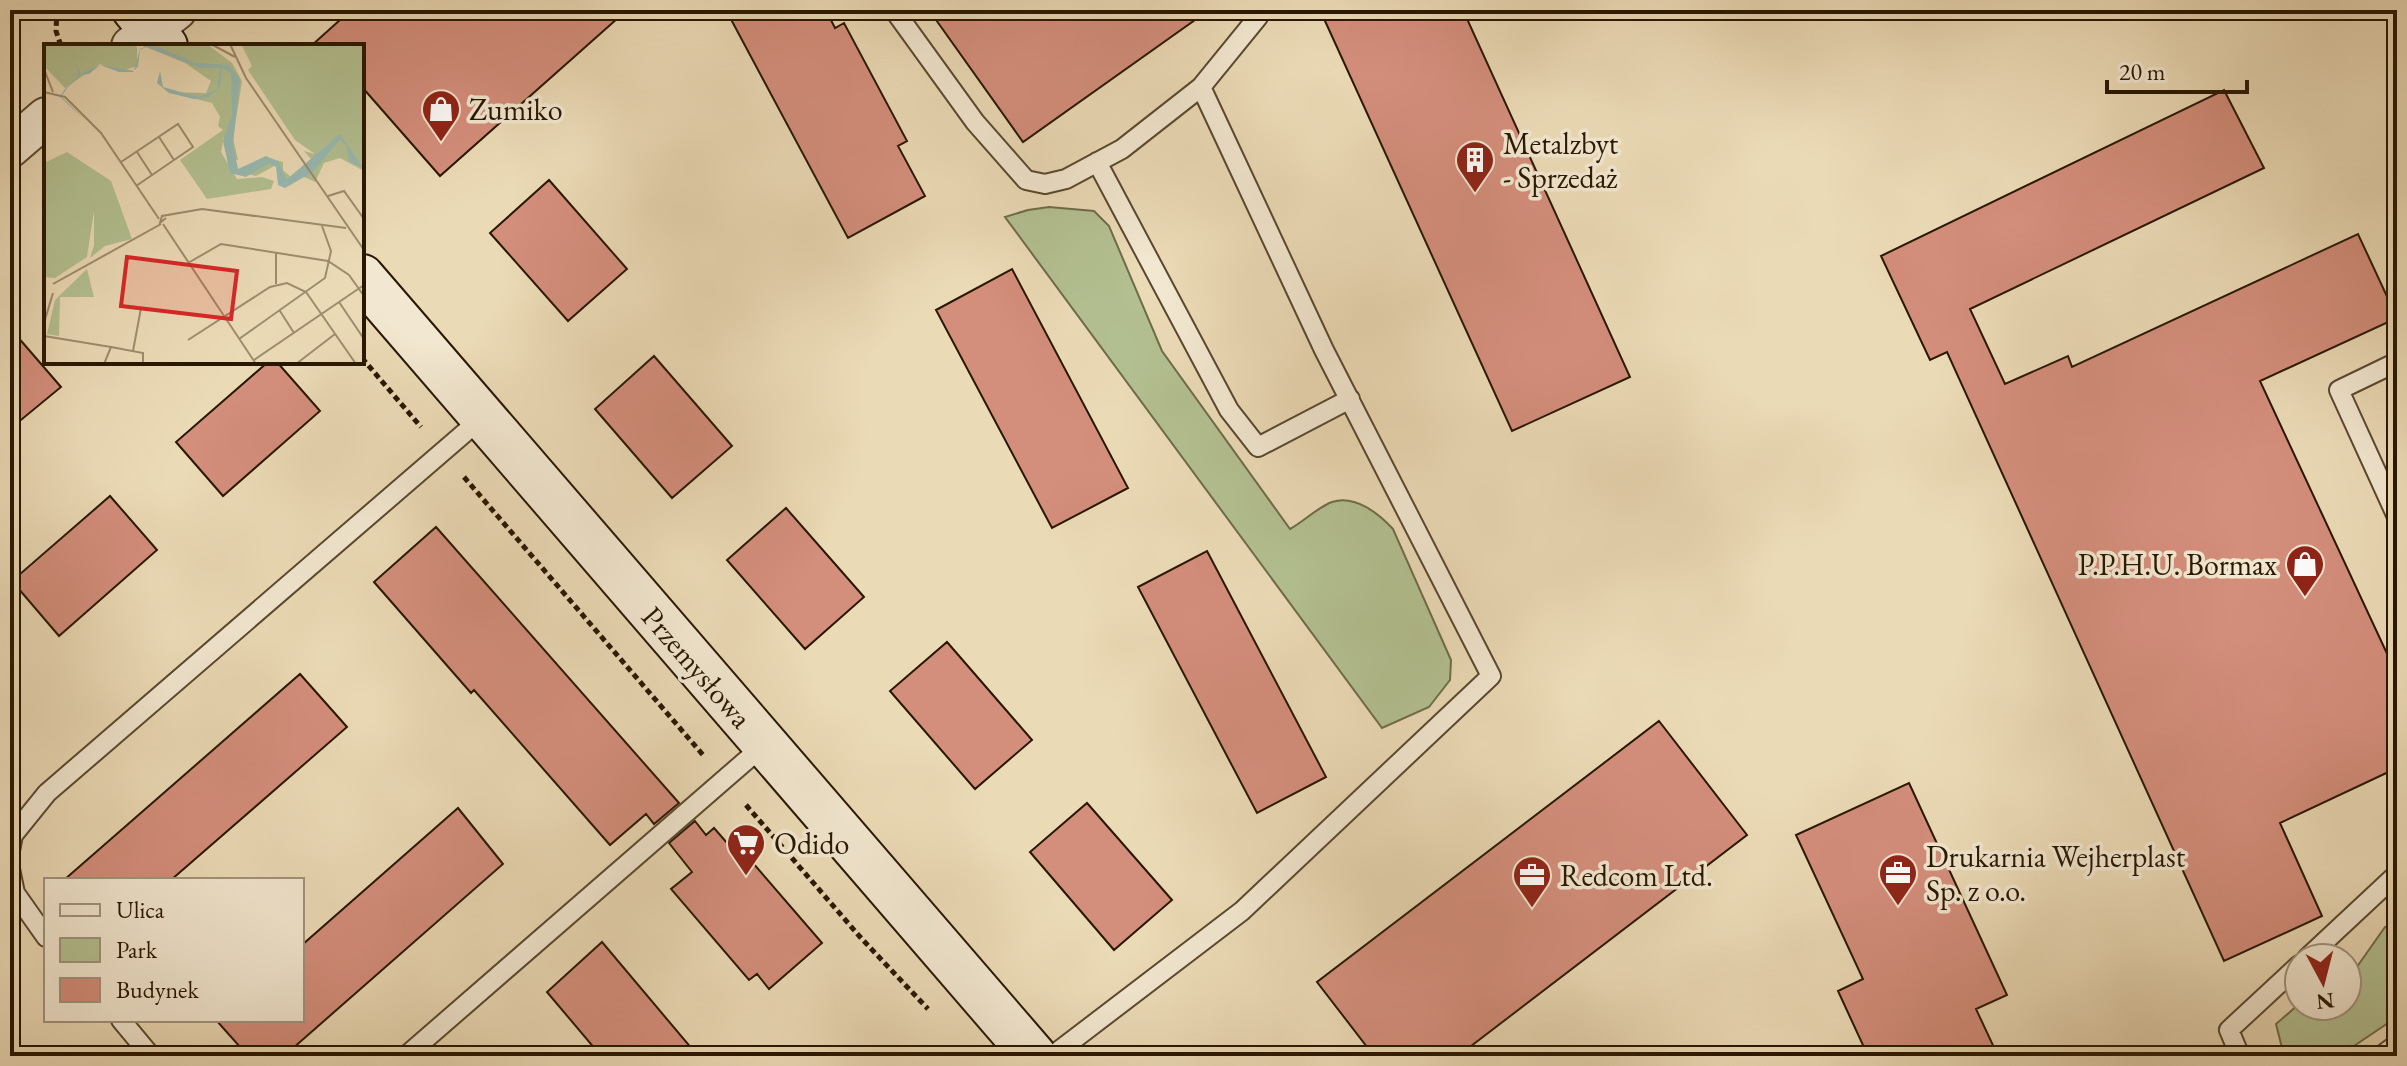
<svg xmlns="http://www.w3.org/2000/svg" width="2407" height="1066" font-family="'EB Garamond',serif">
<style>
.green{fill:#b3c091;stroke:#6e6c49;stroke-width:2}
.water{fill:#98bab2;stroke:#6b796b;stroke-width:2}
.building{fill:#d48e7c;stroke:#281701;stroke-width:2}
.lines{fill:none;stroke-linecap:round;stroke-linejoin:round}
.lane-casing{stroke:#59482e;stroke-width:22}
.street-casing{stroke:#59482e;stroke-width:42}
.secondary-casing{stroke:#281701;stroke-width:48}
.path{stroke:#281701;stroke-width:5;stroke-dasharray:6 4;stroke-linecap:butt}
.lane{stroke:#f2e7d0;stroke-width:18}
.street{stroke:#f2e7d0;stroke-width:38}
.secondary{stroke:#f2e7d0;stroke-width:44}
.labels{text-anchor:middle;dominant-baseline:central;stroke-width:7;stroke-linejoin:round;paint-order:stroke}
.poi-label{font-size:30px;fill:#281701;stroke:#f2e7d0;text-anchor:start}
.street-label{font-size:30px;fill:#281701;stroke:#f2e7d0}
.inset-road{fill:none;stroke:#9d8c6e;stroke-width:2}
.view{fill:#d62828;fill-opacity:0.15;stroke:#d62828;stroke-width:4}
.inset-edge{fill:none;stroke:#281701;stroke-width:4}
</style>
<rect width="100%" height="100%" fill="#ebdab6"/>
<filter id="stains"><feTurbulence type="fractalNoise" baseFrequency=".0025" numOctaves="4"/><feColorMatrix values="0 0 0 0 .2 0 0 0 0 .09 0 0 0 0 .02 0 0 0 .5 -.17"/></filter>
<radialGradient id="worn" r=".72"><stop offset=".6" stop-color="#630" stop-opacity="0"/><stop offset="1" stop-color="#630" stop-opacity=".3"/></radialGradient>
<!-- green -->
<path class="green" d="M1049 207 1094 211 1109 226 1162 351 1290 529C1303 522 1318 507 1332 502 1355 494 1379 514 1393 529L1451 660 1450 680 1429 707 1382 728 1005 217 1028 210Z
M2397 922V1017L2339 1056H2284L2276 1024 2299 1004 2347 1006V981L2385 927Z"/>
<!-- water -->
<path class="water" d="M2390 10H2397V83H2387Z"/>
<!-- building -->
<path class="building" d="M351 10H627L440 176 362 87V46H311Z
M726 10H826L835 28 844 23 907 141 898 146 925 196 848 238Z
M929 10H1209L1023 142Z
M1320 10H1463L1630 377 1512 431Z
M2224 90 2264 168 1970 309 2005 384 2068 356 2072 367 2358 234 2397 318 2260 381 2397 675V768L2280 823 2322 916 2224 961 1947 352 1930 360 1881 256Z
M549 180 627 269 568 321 490 233Z
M1012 269 1128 488 1052 528 936 310Z
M10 328 61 387 10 429Z
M654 356 732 446 672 498 595 409Z
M268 362H277L320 411 223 496 176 442Z
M110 496 157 550 59 636 12 581Z
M786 508 864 597 805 649 727 560Z
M436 527 679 803 654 824 646 814 610 845 474 690 471 693 374 582Z
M1207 551 1326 777 1257 813 1138 587Z
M947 642 1032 740 975 789 890 691Z
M300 674 347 727 171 880H64Z
M1659 721 1747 835 1458 1056H1374L1317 982Z
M1909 783 2007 995 1976 1009 1998 1056H1868L1838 991 1863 979 1796 835Z
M1087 803 1172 900 1114 950 1030 852Z
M458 808 503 864 284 1056H248L216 1020H302V945Z
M695 821 706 835 714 828 741 859 746 855 822 943 769 989 757 974 749 980 671 889 692 872 669 843Z
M602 942 698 1056H601L547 992Z"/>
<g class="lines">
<!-- lane casing -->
<g class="lane-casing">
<path id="lane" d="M894 10 975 122 1026 180 1045 184 1066 179 1122 149 1201 87
M1097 162 1229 410 1258 447 1350 399
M2397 362 2339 390 2397 517
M10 851 13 835 47 793 483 417
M10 869 15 893 46 937
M2307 958 2397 874
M121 1020 151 1056
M406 1056 764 745
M1052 1056 1242 911 1491 676 1324 350 1201 87 1258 17 1260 10
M2240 1056 2229 1030 2299 965
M2381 1056 2397 1044"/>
</g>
<!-- street casing -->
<g class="street-casing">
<path id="street" d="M131 46 177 10
M10 148 46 117"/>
</g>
<!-- secondary casing -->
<g class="secondary-casing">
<path id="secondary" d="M135 10 165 46
M362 277 1034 1056"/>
</g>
<!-- path -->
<path class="path" d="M57 10 56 31 61 46
M362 358 421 427
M464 477 703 755
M746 805 861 938 928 1009"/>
<!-- lane -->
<use href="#lane" class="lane"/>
<!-- street -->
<use href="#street" class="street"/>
<!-- secondary -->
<use href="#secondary" class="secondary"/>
</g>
<!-- icons -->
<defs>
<g id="shop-pin" transform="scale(2)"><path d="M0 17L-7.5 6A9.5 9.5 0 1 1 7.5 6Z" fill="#8f2418" stroke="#f2e7d0"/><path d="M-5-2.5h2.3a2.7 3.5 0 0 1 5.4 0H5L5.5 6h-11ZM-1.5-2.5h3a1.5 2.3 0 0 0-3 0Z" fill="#fff"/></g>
<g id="building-pin" transform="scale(2)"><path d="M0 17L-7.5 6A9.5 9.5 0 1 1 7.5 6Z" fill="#8f2418" stroke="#f2e7d0"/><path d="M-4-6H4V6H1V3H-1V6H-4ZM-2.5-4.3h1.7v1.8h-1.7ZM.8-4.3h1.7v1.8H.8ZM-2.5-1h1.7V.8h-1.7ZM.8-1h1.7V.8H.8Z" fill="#fff"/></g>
<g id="supermarket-pin" transform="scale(2)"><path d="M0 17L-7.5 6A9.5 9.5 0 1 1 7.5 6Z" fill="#8f2418" stroke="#f2e7d0"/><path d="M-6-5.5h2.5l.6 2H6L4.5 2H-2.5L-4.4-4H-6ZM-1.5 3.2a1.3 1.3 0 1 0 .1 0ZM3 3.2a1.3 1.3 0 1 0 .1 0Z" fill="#fff"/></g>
<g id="office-pin" transform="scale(2)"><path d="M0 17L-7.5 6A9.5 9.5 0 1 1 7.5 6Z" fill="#8f2418" stroke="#f2e7d0"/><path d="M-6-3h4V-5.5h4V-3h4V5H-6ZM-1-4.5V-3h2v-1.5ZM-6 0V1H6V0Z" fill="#fff"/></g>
</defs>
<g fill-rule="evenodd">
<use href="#shop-pin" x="441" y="109"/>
<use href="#building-pin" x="1475" y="160"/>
<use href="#shop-pin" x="2305" y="564"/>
<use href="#supermarket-pin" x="746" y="843"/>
<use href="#office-pin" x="1898" y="873"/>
<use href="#office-pin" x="1532" y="875"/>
</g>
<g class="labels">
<!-- poi labels -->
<g class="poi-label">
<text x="469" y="109">Zumiko</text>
<text x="1503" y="143">Metalzbyt<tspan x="1503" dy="34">- Sprzedaż</tspan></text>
<text x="2277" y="564" text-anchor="end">P.P.H.U. Bormax</text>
<text x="774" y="843">Odido</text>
<text x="1926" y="856">Drukarnia Wejherplast<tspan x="1926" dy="34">Sp. z o.o.</tspan></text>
<text x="1560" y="875">Redcom Ltd.</text>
</g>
<!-- street labels -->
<g class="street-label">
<text transform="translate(697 667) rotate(49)">Przemysłowa</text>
</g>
</g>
<!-- overview -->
<g transform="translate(44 44)">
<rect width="320" height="320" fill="#ebdab6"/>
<path d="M0 0H87L93 3V22L76 28 56 20 21 44 0 22ZM95 0H163L188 19 198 37 189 94 194 116 184 114 180 92 177 108 193 135 218 133 230 137 227 145 163 155 136 116 179 86 174 82 176 73 168 59 125 48 162 49 167 37 141 19ZM197 0H320V127L296 114 280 119 271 138 256 131 242 140 234 120 212 132 193 127 222 113 239 118V126L248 134 268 116 260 107 271 110 251 96 204 26 208 22ZM23 108 67 137 88 195 61 202 46 214 50 201V167L43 213 11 234 0 233V119ZM43 225 50 253H16L15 292 3 290 11 256Z" fill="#b3c091"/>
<path d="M93 0H107L152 19 185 21 196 35 189 100 194 125 222 112 235 118 242 136 296 90 320 125 305 117 303 103 296 95 269 128 241 144 234 141 232 123 225 119 202 133 186 129 179 97 188 70 187 29 178 24 176 43 165 53 150 55 125 49 113 39 116 27 119 43 154 53 173 46 176 24H156L102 3 96 6 94 22 89 28H75L56 21 45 30 37 31 24 43 17 53 22 57 41 76 16 53 21 45 35 31 23 32 35 30 31 19 37 30 56 21 90 27 96 5 101 3Z" fill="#98bab2"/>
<path class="inset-road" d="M167 0 191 13M186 0 202 34 320 206M0 25 9 48M0 48 21 53 57 89 115 175M115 93 130 116M93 108 108 131M77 118 134 80 149 103 92 142M284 152 300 147 320 175M122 174 116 179 118 172 158 165 302 184M119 180 212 320M232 209V240M144 219 177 200 284 217 305 231 320 252M9 240 117 180M295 258 320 295M236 267 250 289M0 279 9 249M0 292 67 303 60 320M195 295 281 234 287 207 278 182M144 296 226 243 243 239 262 248 312 320M67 303 99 309V320M89 307 97 264M210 316 320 241M252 320 291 290"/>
<path class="view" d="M83 213 193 227 187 275 77 262Z"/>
<rect width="320" height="320" class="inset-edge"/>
</g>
<!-- margin -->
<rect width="2407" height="1066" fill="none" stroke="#ebdab6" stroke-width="40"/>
<rect x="12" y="12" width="2383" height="1042" fill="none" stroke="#281701" stroke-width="4"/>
<rect x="20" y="20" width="2367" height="1026" fill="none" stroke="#281701" stroke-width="2"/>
<!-- legend -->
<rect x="44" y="878" width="260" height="144" fill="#f2e7d0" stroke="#a1947d" stroke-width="2"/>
<rect x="60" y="904" width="40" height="12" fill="#f2e7d0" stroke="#a1947d" stroke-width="2"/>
<text x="116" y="918" font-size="24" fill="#281701">Ulica</text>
<rect x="60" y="938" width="40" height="24" fill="#b3c091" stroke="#a1947d" stroke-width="2"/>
<text x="116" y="958" font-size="24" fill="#281701">Park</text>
<rect x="60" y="978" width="40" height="24" fill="#d48e7c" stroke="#a1947d" stroke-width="2"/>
<text x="116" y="998" font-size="24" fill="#281701">Budynek</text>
<!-- north arrow -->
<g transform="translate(2323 982) rotate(173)"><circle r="38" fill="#f2e7d0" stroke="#a1947d" stroke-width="2"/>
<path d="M0-6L14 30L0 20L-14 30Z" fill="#8f2418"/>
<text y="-12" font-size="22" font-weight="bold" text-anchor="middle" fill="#281701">N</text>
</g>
<!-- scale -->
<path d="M2107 80v12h140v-12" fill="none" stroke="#281701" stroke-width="4"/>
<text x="2119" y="80" font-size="24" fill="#281701" stroke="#f2e7d0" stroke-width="6" paint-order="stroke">20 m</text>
<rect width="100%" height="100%" filter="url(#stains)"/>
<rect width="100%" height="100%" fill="url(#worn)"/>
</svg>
